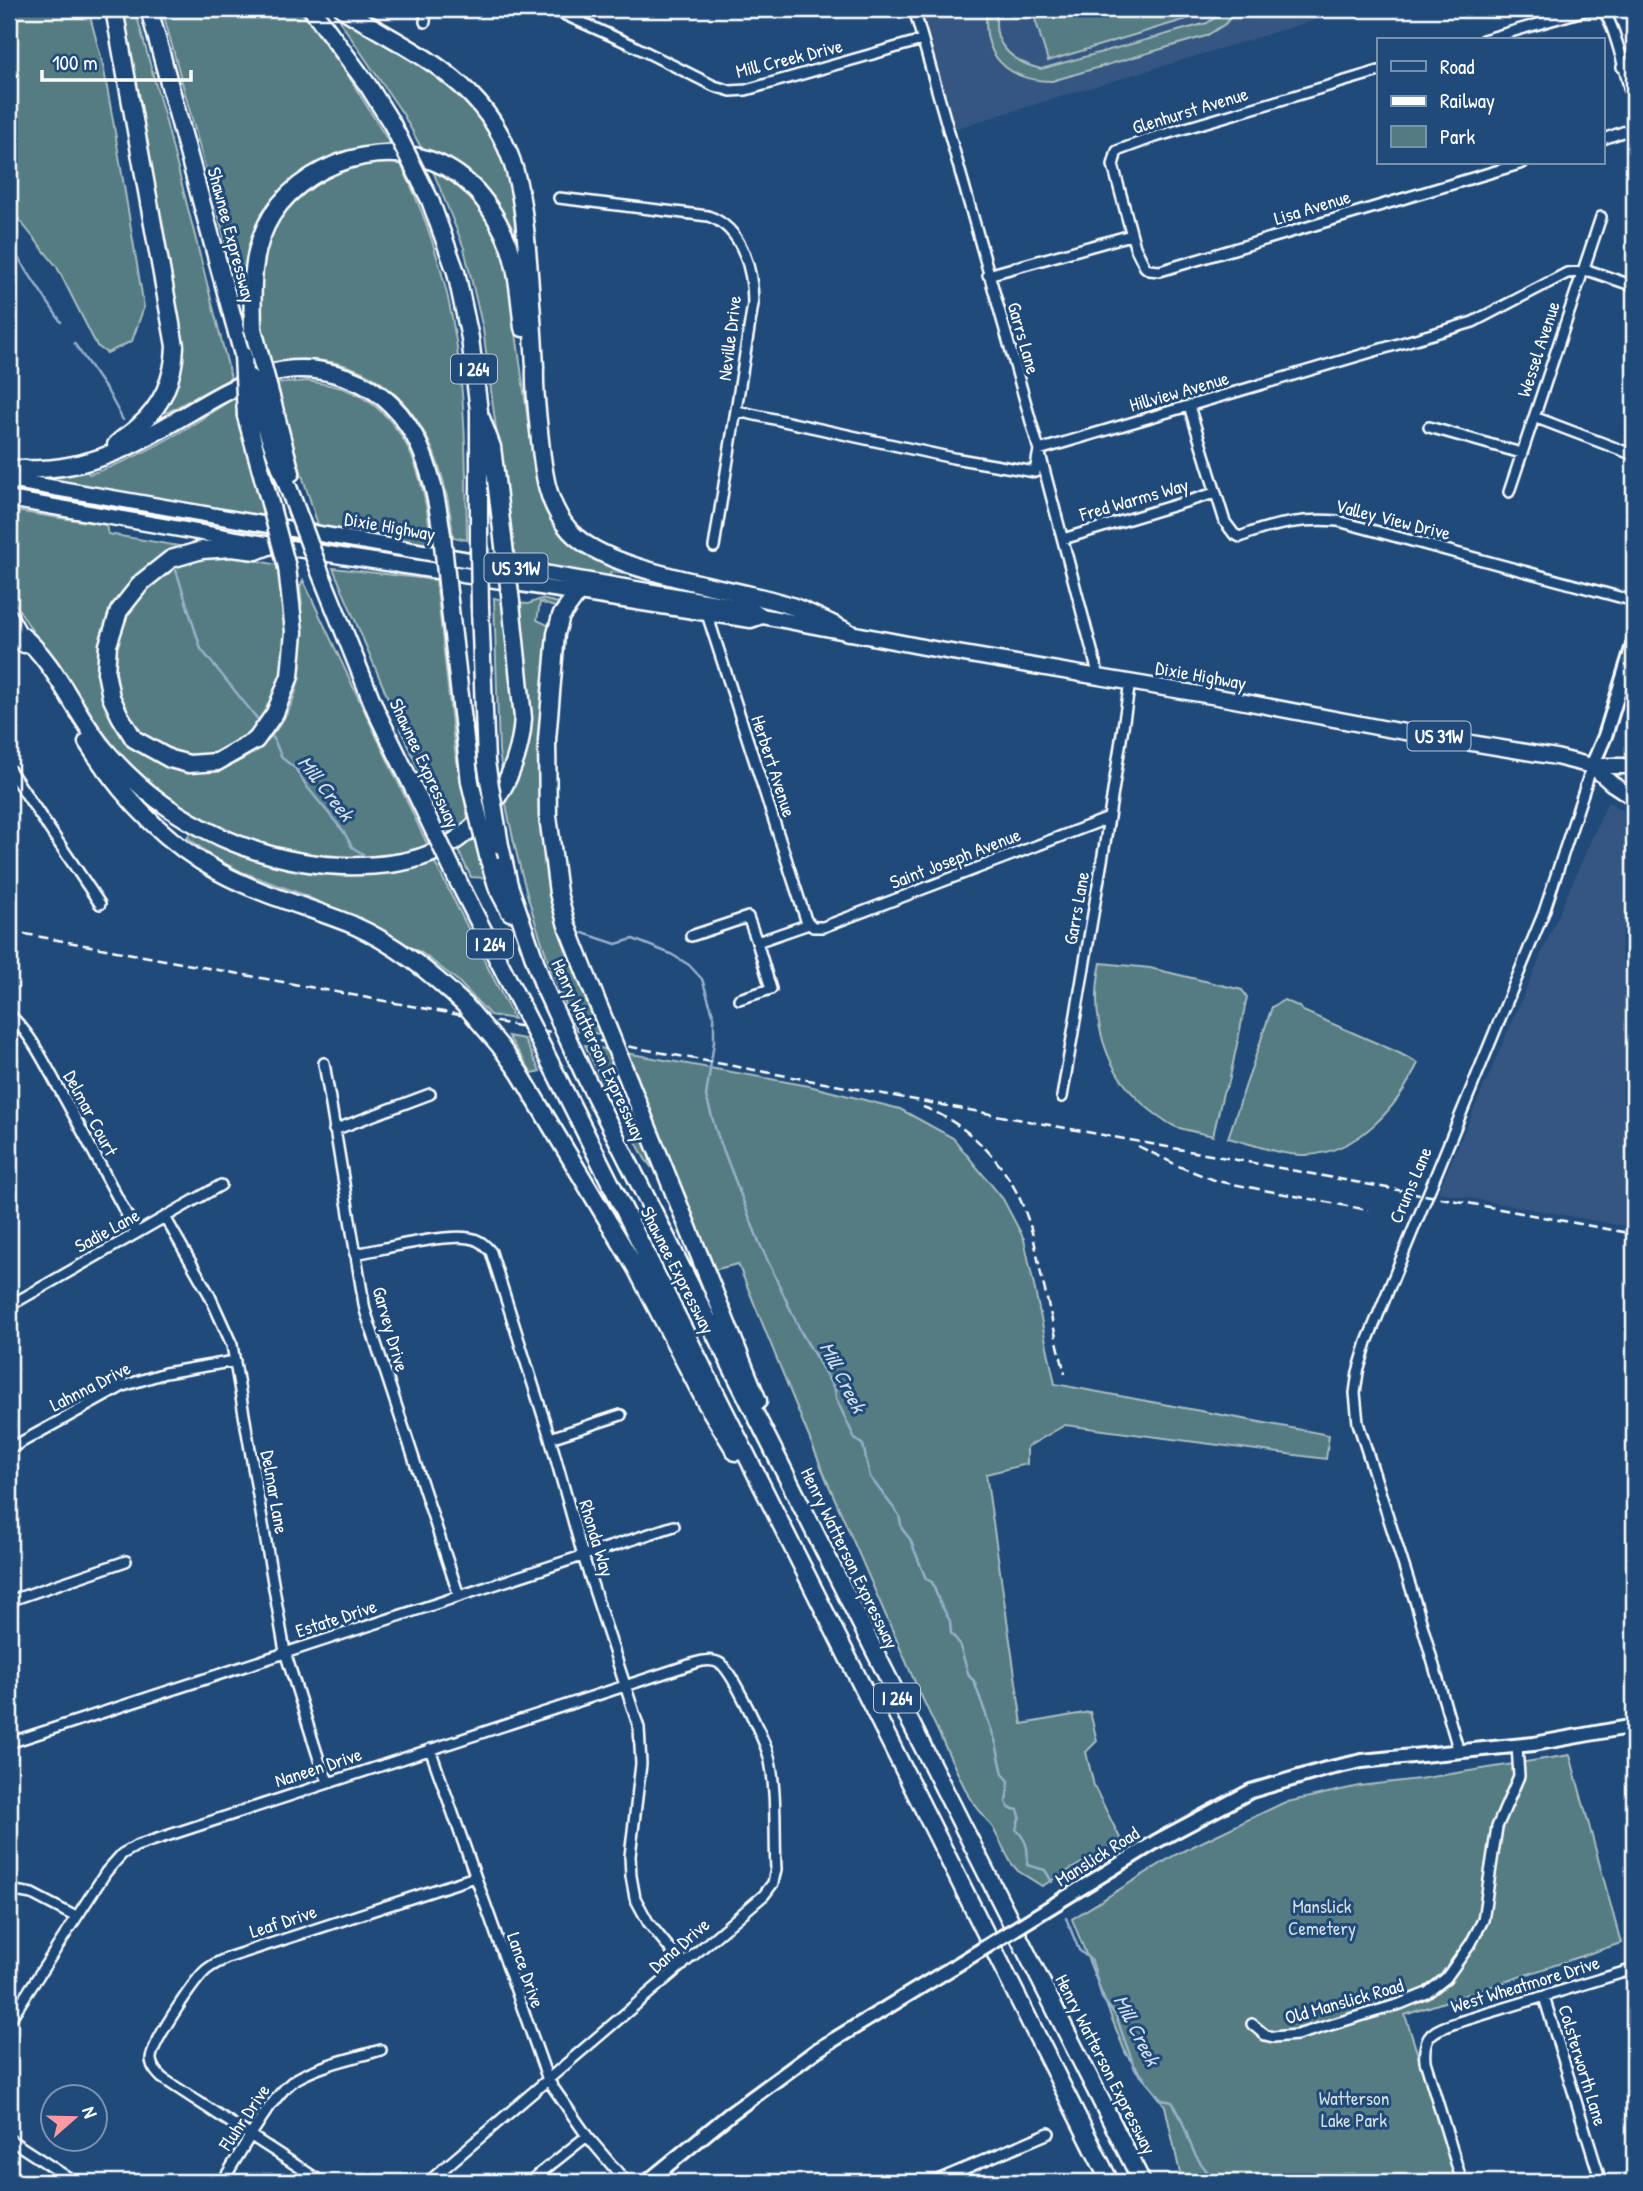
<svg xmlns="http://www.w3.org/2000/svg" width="1643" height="2191" font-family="'Patrick Hand',sans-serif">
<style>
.built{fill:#365680}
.green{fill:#547b82;stroke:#aabdc0;stroke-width:2}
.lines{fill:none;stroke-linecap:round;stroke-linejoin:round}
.stream{stroke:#97b0ca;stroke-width:2.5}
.street-casing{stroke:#fff;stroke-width:14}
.secondary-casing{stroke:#fff;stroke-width:18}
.primary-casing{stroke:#fff;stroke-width:19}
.highway-casing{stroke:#fff;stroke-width:21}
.street{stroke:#1f4a7a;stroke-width:9}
.secondary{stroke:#1f4a7a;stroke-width:12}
.primary{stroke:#1f4a7a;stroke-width:14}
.highway{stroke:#1f4a7a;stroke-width:16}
.rail{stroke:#fff;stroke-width:2.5;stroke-dasharray:10 5;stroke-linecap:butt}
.secondary-bridge-casing{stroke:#fff;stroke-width:18;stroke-linecap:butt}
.highway-bridge-casing{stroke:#fff;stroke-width:21;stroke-linecap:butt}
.secondary-bridge{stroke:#1f4a7a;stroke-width:12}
.highway-bridge{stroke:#1f4a7a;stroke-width:16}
.labels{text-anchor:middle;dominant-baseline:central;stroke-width:6;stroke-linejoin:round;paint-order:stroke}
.shield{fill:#1f4a7a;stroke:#bcc9d7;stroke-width:2}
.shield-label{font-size:18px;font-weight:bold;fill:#fff}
.street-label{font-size:19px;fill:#fff;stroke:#1f4a7a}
.park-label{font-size:19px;fill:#d4dee0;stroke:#1f4a7a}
.water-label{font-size:21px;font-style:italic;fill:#d4dee9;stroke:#1f4a7a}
</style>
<rect width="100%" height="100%" fill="#1f4a7a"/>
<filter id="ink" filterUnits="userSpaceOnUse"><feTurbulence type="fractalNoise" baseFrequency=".0143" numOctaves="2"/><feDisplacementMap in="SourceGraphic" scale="14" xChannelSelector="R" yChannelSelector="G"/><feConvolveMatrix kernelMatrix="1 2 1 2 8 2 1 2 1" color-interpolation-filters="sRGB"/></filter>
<g filter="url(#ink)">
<!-- built -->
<path class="built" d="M920 9H1352L953 129Z
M1608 801 1634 818V1228L1438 1192Z"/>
<!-- green -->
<path class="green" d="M9 9H88L103 65 115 132 144 307 132 341 107 353 97 346 57 267 9 207Z
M120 9H135L166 122 231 378 168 412 161 413 177 379Z
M162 9H299L346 72 392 147 362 149 342 153 321 162 289 184 245 294 240 295Z
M987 9H998C989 42 1011 62 1041 69L1207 23 1219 15 1223 9H1238L1225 24 1206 36 1052 81C1006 81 981 54 987 9Z
M1032 9H1201L1203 14 1048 61Z
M342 19C377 38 418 55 449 81 496 121 517 180 517 240L495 202 424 153 403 114 343 26 340 20Z
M375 161 400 162C427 218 447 280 456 341 466 407 466 474 467 540L453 537C443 429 389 341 267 363 252 301 255 228 310 185 328 171 353 167 375 161Z
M433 171 458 185 479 205 496 229 506 260 529 428 546 494 573 538 639 575 637 576 611 572 609 577 513 559 483 329 464 248Z
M308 381C322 384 337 385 350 391 412 418 425 485 432 545L318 525 273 384Z
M235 397 262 505V517L44 481V478L87 471 89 474C135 462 195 424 235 397Z
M9 510 106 525 108 534 185 547C147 561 119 588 107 627 92 673 98 702 130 739 139 750 154 763 168 768 177 772 190 772 199 772 246 770 285 733 297 687 303 662 302 634 300 608L302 604 300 587 303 580 429 848 409 856 348 860 305 856 264 847 211 826 160 794 115 752 78 703 9 594Z
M207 556H233L278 565C287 605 291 646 281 687 279 696 271 706 266 715 255 733 243 744 223 752 202 760 182 758 162 747 119 726 109 676 120 632 127 603 154 575 181 562 189 559 199 558 207 556Z
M333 568 436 580 455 751 469 823 451 837 412 755Z
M494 598 504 600 515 708 514 736 503 778 499 751Z
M541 599 559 603 557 608 540 602 537 620 550 626 547 647 560 923 572 959 604 1035 577 1030C544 960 522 885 507 810L505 796C534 758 529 724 525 680 523 654 520 628 518 603L528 604Z
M192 831C264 867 356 890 434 861L514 1019 490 1015 458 981 422 953 304 895 242 872 214 858 187 837Z
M474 837 485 878 471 877 457 848Z
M1101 963 1150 968 1242 990 1247 997 1229 1082 1223 1093 1213 1136C1201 1133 1188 1131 1176 1127 1167 1123 1157 1115 1149 1109 1104 1073 1089 1017 1101 963Z
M1284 1000 1298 1006 1303 1011 1397 1052 1418 1063C1398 1107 1359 1152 1307 1155 1281 1156 1253 1144 1228 1138L1272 1007Z
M508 1036 524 1039 540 1071 532 1073Z
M585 1045 610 1050 643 1136 652 1168 645 1159 609 1090 605 1087Z
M626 1053 809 1086 900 1109 953 1138 1003 1199 1024 1239 1055 1384 1329 1435 1326 1459 1065 1425 1027 1447V1464L986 1474 1022 1724 1090 1712 1097 1741 1086 1752 1094 1786 1121 1840 1042 1886 1018 1871 1011 1863 993 1828 969 1797 918 1689 827 1481 738 1264 713 1270Z
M1570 1755 1621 1943 1405 2015 1459 2182H1182L1165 2106 1126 2054 1072 1919 1175 1855 1283 1803 1359 1786 1419 1779Z"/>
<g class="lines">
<!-- stream -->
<path class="stream" d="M9 244 61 322
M74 343 108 392 123 420
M176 570 201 649 260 722
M272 735 282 758 295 768 308 788 344 832 352 847 363 854
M583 933 616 944 633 939 671 954 689 965 702 979 714 1017V1042L706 1096 716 1131 759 1242 801 1332 835 1390 836 1398 855 1439 863 1445 870 1477 899 1515 902 1529 910 1539 926 1579 932 1582 939 1601 950 1621 951 1633 959 1643 969 1676 974 1681 996 1743 1003 1774 1009 1781 1006 1802 1009 1808 1018 1810 1020 1816 1016 1829C1027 1841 1029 1849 1027 1865L1045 1870 1052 1882
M1066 1918 1079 1950 1092 1961 1102 1998 1116 2016 1135 2069 1162 2100 1172 2102C1185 2120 1185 2135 1195 2154 1200 2164 1209 2172 1214 2182"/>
<!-- street casing -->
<g class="street-casing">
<path id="street" d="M914 9 1039 450 1099 677
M554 10 630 44 714 86 731 91 746 90 922 40
M425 22 426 9
M1483 40 1583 11C1589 10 1598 7 1604 13 1615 23 1629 89 1634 107
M1622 67 1634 62
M1379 71 1152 138 1117 151 1113 165 1135 247 1145 267 1149 270 1160 271 1523 163
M1603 139 1634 128
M559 198 708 216C743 228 753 271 753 304L714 547
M988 275 1131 235
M1189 406 1225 522 1234 534 1240 537C1271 524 1305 518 1338 521L1634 601
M737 411 953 458 1035 472 1039 450 1473 322 1567 273 1590 271 1634 286
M1534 417 1634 455
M1429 427 1521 453
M1509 492 1601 217
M1063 539 1215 493
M707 614 806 920 813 927H823L1109 818
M9 769 100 904
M691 936 748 917 757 942 809 924
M739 999 771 989 757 942
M9 1014C31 1034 43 1060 57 1085 85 1134 109 1184 137 1233
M324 1063 365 1310 459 1596
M1062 1097 1105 843 1130 682
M334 1130 430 1094
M165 1217 209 1294 232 1345 285 1652 322 1769 329 1782
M355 1254C383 1249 443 1234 469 1238 479 1239 485 1245 491 1252L550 1438 583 1556 639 1728 641 1764 630 1856 631 1876 635 1898 648 1922 683 1965
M9 1306 221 1185
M550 1438 621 1415
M9 1449 123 1386 165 1373 235 1361
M9 1601 126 1561
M9 1743 674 1526
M430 1749 548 2080 587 2136 626 2182
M1459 1752 1416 1604 1358 1423 1355 1393 1358 1372 1367 1342 1544 912 1592 766
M9 1890 32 1894 76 1917
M1544 1997 1601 2182
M9 2021 106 1872 122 1854 136 1846 695 1663C704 1660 713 1659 721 1664 733 1673 767 1745 770 1761 777 1795 774 1834 776 1869L773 1883 764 1895 428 2182
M1252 2024 1265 2035 1273 2037 1297 2035 1400 2004 1427 1993 1446 1978 1471 1943 1483 1920 1497 1827 1519 1776 1517 1746
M9 2139 75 2182
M222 2182C239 2156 273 2091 298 2078 323 2064 354 2058 381 2050
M322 2182 162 2078C157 2073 152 2068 151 2060 150 2045 193 1983 204 1972 211 1965 219 1962 227 1958L475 1877
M529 2182 587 2136
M933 2182 1049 2133
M1462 2182 1425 2061C1422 2031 1438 2029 1462 2021L1634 1969"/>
</g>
<!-- secondary casing -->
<g class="secondary-casing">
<path id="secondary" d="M1592 766 1605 736 1634 642
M1052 1906 1157 1841 1251 1791 1326 1769 1362 1761 1534 1744 1634 1726
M647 2182 730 2114 817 2050 955 1966"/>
</g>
<!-- primary casing -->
<g class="primary-casing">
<path id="primary" d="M9 480 751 609 762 616 934 649 1229 699 1387 729 1556 757 1592 766H1634
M9 499 271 545 751 620 762 616
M1592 766 1611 783 1634 798"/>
</g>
<!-- highway casing -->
<g class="highway-casing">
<path id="highway" d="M114 9 175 346C174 378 162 406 138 427 131 434 122 438 116 445
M149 9 243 355
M312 9 369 87 392 124
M343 9C378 32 418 50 451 77 515 128 522 185 528 261 531 297 533 332 535 367 534 389 537 410 539 431 543 467 545 503 570 531 608 573 728 586 785 604 806 610 827 622 848 632
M430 200 456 272 470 338 479 411V544
M253 329C252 290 250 250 272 215 311 154 411 130 468 183 482 195 494 214 502 230 518 259 519 297 523 328
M274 408 291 473
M260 412 297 511
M246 416 271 507
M481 418 492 447 504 546
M9 469C19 468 30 470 40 469 69 468 101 459 127 447 175 425 218 390 268 374 290 367 314 368 336 374 413 394 433 466 442 535
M271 545 256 551 232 548 202 550 171 559 142 582 119 611 108 645 106 672 111 697 120 716 134 739 170 759 189 764 217 762 256 740 275 713 290 676 294 632 287 567
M320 572 376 711 426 814
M448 592 470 782
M577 594 561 616 556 634 547 740 548 816 558 893 567 926 595 997
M480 607 486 762
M9 617 24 644
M21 635C55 661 76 716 105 750 167 824 265 869 362 866 389 865 414 862 439 850 489 826 520 772 523 718L511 602
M87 742C120 794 164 842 219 872 261 895 309 907 353 925 396 944 431 973 465 1005
M500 845 509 885 544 987
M489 860 498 889 510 912
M458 881 522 1007
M519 1072 636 1268 706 1403 736 1452
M583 1072 1142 2182
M629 1081 758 1401
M561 1084 1110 2182"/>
</g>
<!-- street -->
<use href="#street" class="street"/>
<!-- secondary -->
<use href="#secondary" class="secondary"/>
<!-- primary -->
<use href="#primary" class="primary"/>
<!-- highway -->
<use href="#highway" class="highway"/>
<!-- rail -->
<path class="rail" d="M9 931 1634 1234
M923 1107C971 1125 1011 1168 1027 1217 1034 1235 1037 1255 1041 1274 1049 1308 1057 1341 1065 1374
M1138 1146 1183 1168 1217 1181 1368 1210"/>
<!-- secondary-bridge casing -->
<g class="secondary-bridge-casing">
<path id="secondary-bridge" d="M955 1966 1052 1906"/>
</g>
<!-- highway-bridge casing -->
<g class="highway-bridge-casing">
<path id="highway-bridge" d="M392 124 430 200
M253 329 274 408
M243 355 246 416
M250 378 260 412
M271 507 287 567
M297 511 320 572
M442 535 448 592
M479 544 480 607
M504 546 511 602
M486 762 500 845
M470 782 489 860
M426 814 458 881
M544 987 583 1072
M595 997 629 1081
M465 1005 500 1046 519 1072
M522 1007 561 1084"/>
</g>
<!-- secondary-bridge -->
<use href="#secondary-bridge" class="secondary-bridge"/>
<!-- highway-bridge -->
<use href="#highway-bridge" class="highway-bridge"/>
</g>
</g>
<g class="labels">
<!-- shield labels -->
<g class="shield">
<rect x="451" y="354.5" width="46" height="29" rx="5"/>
<rect x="484.5" y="553.5" width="63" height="29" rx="5"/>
<rect x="1407.5" y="721.5" width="63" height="29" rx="5"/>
<rect x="467" y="929.5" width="46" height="29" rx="5"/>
<rect x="874" y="1683.5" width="46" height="29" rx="5"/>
</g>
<g class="shield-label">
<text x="474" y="369">I 264</text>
<text x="516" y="568">US 31W</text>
<text x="1439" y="736">US 31W</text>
<text x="490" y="944">I 264</text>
<text x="897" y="1698">I 264</text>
</g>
<!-- street labels -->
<g class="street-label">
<text transform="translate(789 58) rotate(-14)">Mill Creek Drive</text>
<text transform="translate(1190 110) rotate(-17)">Glenhurst Avenue</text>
<text transform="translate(1312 207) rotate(-17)">Lisa Avenue</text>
<text transform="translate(232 235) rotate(75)">Shawnee Expressway</text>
<text transform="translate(729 338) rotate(-83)">Neville Drive</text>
<text transform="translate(1024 338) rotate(74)">Garrs Lane</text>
<text transform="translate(1538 349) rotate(-72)">Wessel Avenue</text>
<text transform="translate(1179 391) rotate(-16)">Hillview Avenue</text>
<text transform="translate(1134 499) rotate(-16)">Fred Warms Way</text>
<text transform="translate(1393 519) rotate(14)">Valley View Drive</text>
<text transform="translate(390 526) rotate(10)">Dixie Highway</text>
<text transform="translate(1201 675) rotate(10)">Dixie Highway</text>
<text transform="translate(425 763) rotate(65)">Shawnee Expressway</text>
<text transform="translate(774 766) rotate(72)">Herbert Avenue</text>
<text transform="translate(955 858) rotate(-21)">Saint Joseph Avenue</text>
<text transform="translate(1076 908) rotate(-80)">Garrs Lane</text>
<text transform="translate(599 1050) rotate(65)">Henry Watterson Expressway</text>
<text transform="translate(91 1113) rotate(62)">Delmar Court</text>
<text transform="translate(1410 1185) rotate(-67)">Crums Lane</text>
<text transform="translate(107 1230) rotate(-29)">Sadie Lane</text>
<text transform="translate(678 1270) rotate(63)">Shawnee Expressway</text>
<text transform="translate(391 1329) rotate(74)">Garvey Drive</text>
<text transform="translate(90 1386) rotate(-27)">Lahnna Drive</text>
<text transform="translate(275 1492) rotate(80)">Delmar Lane</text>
<text transform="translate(597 1538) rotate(73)">Rhonda Way</text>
<text transform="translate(850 1558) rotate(64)">Henry Watterson Expressway</text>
<text transform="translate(336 1618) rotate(-18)">Estate Drive</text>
<text transform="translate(318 1767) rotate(-18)">Naneen Drive</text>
<text transform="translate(1097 1856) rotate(-32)">Manslick Road</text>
<text transform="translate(283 1921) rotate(-18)">Leaf Drive</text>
<text transform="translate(679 1945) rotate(-41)">Dana Drive</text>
<text transform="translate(526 1970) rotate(71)">Lance Drive</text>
<text transform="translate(1525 1984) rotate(-17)">West Wheatmore Drive</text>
<text transform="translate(1344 2001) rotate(-16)">Old Manslick Road</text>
<text transform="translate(1106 2064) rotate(63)">Henry Watterson Expressway</text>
<text transform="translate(1583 2065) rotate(73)">Colsterworth Lane</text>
<text transform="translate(244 2117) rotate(-56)">Fluhr Drive</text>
</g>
<!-- park labels -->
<g class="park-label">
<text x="1322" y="1906">Manslick<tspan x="1322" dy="22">Cemetery</tspan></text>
<text x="1354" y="2098">Watterson<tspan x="1354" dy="22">Lake Park</tspan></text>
</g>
<!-- water labels -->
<g class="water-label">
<text transform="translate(326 788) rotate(52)">Mill Creek</text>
<text transform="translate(843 1377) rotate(63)">Mill Creek</text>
<text transform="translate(1137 2030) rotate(63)">Mill Creek</text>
</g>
</g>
<!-- margin -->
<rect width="1643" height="2191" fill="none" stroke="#1f4a7a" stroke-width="35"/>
<rect x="18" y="18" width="1608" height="2156" fill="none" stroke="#fff" stroke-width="2.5" filter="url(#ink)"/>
<!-- legend -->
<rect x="1377" y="38" width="228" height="126" fill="#1f4a7a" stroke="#7992af" stroke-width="2"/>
<rect x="1391" y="61" width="35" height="10" fill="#1f4a7a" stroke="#7992af" stroke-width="2"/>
<text x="1440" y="74" font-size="21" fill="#ffffff">Road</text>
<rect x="1391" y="96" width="35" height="10" fill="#ffffff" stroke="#7992af" stroke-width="2"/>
<text x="1440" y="108" font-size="21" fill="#ffffff">Railway</text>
<rect x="1391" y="126" width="35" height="21" fill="#547b82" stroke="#7992af" stroke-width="2"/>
<text x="1440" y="144" font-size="21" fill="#ffffff">Park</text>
<!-- north arrow -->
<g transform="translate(74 2118) rotate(70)"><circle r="33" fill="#1f4a7a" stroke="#7992af" stroke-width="2"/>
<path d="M0-5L12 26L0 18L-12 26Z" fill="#ff9aa2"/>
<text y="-10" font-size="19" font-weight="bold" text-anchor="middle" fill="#ffffff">N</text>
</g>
<!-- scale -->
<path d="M42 70v10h149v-10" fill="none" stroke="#ffffff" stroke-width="3.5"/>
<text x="52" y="70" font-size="21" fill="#ffffff" stroke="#1f4a7a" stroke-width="5" paint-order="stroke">100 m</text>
</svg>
